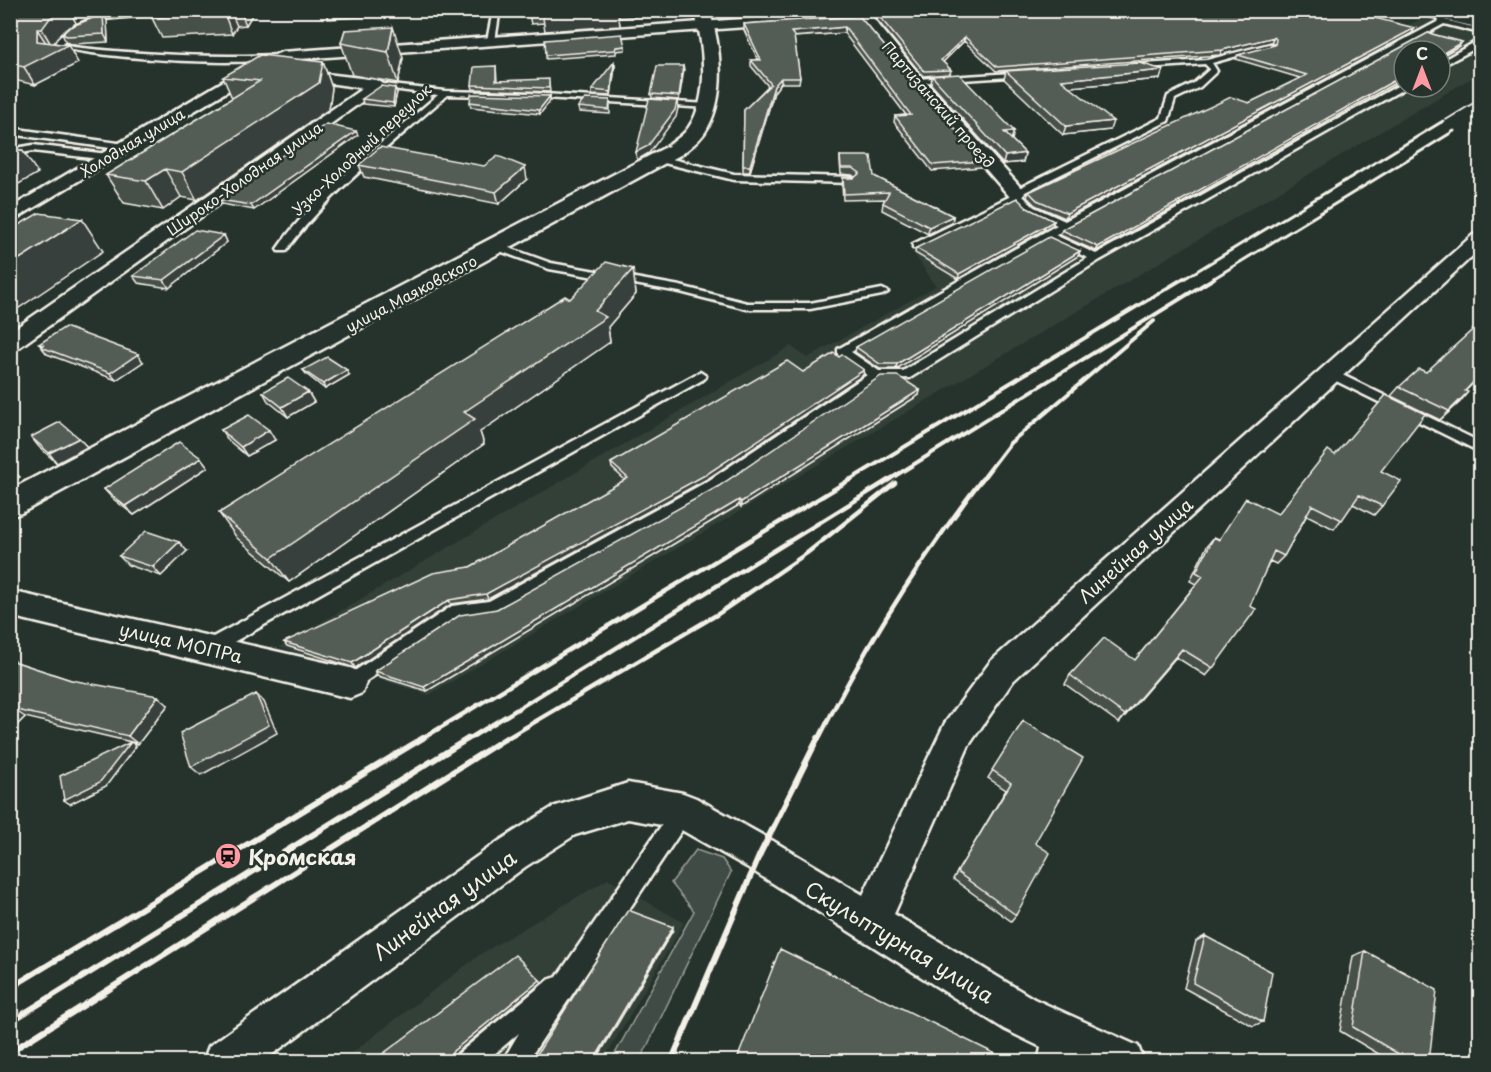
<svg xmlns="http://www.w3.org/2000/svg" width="1491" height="1072" font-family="'Playpen Sans',sans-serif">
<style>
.built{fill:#333f39;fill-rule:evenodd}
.green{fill:#414b45;stroke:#9a9e96;stroke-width:1.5}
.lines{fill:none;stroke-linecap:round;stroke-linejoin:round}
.lane-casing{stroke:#f4f1e8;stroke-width:5}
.street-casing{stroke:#f4f1e8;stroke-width:5}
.secondary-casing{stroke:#f4f1e8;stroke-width:5}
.lane{fill:#26332d;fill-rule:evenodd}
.street{fill:#26332d;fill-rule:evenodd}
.secondary{fill:#26332d;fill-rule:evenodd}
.rail-far4{stroke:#f4f1e8;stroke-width:2}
.rail-far3{stroke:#f4f1e8;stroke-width:3}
.rail-far2{stroke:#f4f1e8;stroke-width:4}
.rail-far1{stroke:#f4f1e8;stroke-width:4.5}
.rail{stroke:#f4f1e8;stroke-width:6}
.wall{fill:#474f49;stroke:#f4f1e8;stroke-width:1.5}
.shaded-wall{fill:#39403c;stroke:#f4f1e8;stroke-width:1.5}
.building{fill:#525c55;stroke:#f4f1e8;stroke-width:1.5}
.labels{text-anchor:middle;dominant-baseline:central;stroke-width:5;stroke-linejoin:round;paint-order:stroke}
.far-street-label{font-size:15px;fill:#f4f1e8;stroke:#26332d}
.street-label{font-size:18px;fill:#f4f1e8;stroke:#26332d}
.near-poi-label{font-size:21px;font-weight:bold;fill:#f4f1e8;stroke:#26332d;text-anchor:start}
.near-street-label{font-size:21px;fill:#f4f1e8;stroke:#26332d}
</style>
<rect width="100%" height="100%" fill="#26332d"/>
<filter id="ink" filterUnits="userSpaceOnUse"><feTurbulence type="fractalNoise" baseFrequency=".0167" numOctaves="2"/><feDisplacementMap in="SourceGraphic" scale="12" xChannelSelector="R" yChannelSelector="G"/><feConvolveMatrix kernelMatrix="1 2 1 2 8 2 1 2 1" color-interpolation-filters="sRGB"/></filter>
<g filter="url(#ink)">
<!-- built -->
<path class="built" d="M1423 18 1480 31V73L429 695 279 647 791 346 807 358 936 286 912 251 1168 121 1203 123ZM1404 51H1440V87H1404Z
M608 879 684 923 603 1061 340 1062 482 953Z"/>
<!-- green -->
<path class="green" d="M696 850 722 859 731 872 640 1061H611L694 911 671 883Z"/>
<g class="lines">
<!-- lane casing -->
<g class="lane-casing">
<path id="lane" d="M132 10H199L104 19 73 33 62 43 72 47C139 54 206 58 273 55L277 57C257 69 73 57 53 44 74 21 102 13 132 10Z
M493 10H539L499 15 495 41 491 43 487 41Z
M1463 10 1480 12V16L1464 11Z
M1435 13H1439L1445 20 1480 29V33L1444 24 1055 235 1096 254 1401 84 1407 87 1100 260 910 378 879 379 718 489 498 612 461 617 356 688 350 691 344 688 341 683 344 678 452 606 489 601 708 481 867 375 838 355V349L1057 225 1027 211 1016 200 921 248H913V244L1009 197 1013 191 1161 118 1168 96 1194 83 1210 69 1205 64 1130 69 1127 65 1207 60 1269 44 1273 46 1212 63 1217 71 1200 87 1175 99 1168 121 1021 194 1034 207 1065 221 1439 21ZM1047 239 1088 258 903 371H879L851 352Z
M1477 41H1480V46L1440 67V62Z
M1028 72V76H1025L917 83 913 81 917 79Z
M374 83 445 91 528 93 708 104 712 106 708 108 528 97 447 95C394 143 327 193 286 251H278L277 249C318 190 384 142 438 95L377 87H374Z
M10 128 125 144 129 147 125 150 10 134Z
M33 145 108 154 113 157 108 160 33 151 10 155V149Z
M659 156 734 174 852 177 857 180 852 183 734 180 656 161 654 159Z
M498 244 551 263 680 286 747 303H810L882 289 888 292 882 295 810 309H747L680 292 549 269 494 249V245Z
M1330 369 1480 442V452L1326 376 1324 373Z
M700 372 706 376 704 379 214 653 208 655 202 653 200 648 202 643Z
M683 802 690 804 693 811 690 818 527 1062H502L519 1033 485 1062H455L458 1054 548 980 557 977 676 804Z
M1054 1022 1062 1025 1065 1033 1062 1062H1038L1046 1025Z"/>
</g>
<!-- street casing -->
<g class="street-casing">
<path id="street" d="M867 10H935L929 14 873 18 922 78 1022 189 1025 193 1022 197H1010L912 84 860 19 285 60 259 72 10 222V208L249 66 282 52Z
M292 70 377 80 385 85 18 348 10 350V332L363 88 287 77 285 74 287 71Z
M1480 233V249L1013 681 969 745 894 914 1034 999 1138 1046 1144 1062H1072L1004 1029 747 867 678 828 628 819 575 835 525 867 262 1062H203L209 1046 499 841 553 807 628 783 683 793 696 798 773 841 863 895 945 723 991 661 1473 235Z
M10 591 350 668 362 673 366 683 362 693 350 698 10 616Z"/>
</g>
<!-- secondary casing -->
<g class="secondary-casing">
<path id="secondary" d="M694 10H709C721 45 726 93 708 127 702 139 692 146 682 154L21 513 10 517V490L668 146C675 140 684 135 689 127 710 96 704 44 694 10Z
M1415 10H1445L1480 18V28L1417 13Z"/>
</g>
<!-- lane -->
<use href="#lane" class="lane"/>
<!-- street -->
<use href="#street" class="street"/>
<!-- secondary -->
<use href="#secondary" class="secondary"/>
<!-- rail-far4 -->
<path class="rail-far4" d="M1441 123 1480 99"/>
<!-- rail-far3 -->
<path class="rail-far3" d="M1182 280 1443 121
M1211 280 1454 131"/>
<!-- rail-far2 -->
<path class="rail-far2" d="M848 481 1184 278
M887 481 1214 278
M981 481 1010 443 1154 321"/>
<!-- rail-far1 -->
<path class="rail-far1" d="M420 740 851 479
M467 740 890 479
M504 740 718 614 807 553 895 483
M818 740C864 648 919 561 982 479"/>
<!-- rail -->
<path class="rail" d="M10 988 423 738
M10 1022 469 738
M10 1052 506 738
M671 1062 760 854 818 738"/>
</g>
<!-- wall -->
<path class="wall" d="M10 10H69L76 23 71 27 103 14 107 21 108 42 71 44 66 42 62 34 68 29 60 34 53 43 68 45 78 63 35 85 10 79Z
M158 10H255L246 25 237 26 232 34 162 38 152 18Z
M325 10H410L409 14 328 19Z
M528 10H660V15L619 18 620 26 545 31 544 23 531 24Z
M930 12 1412 33 1065 218 1035 205 1027 197 1029 192 1249 103 1300 78 1236 59 1238 55 1274 46V44L1271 42 1220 55 996 71 964 41 943 62 951 70 950 74 923 76 877 20 878 15Z
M859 16 982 161 981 167 932 171 894 122 895 116 906 115 844 33 794 37 800 78 799 83H781L774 92 750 172H743L744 110 768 86 751 66V60H758L744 30V24Z
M345 30 403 58 398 83 352 75 341 43Z
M1428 33 1462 42 1459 46 1440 57V51H1404V78L1096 251 1060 235 1062 230Z
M625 46V50L616 51V54L546 59V55Z
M323 62 332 88 329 109 197 200 181 197 163 210 124 203 106 175 232 98 223 77Z
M496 66 497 81 549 83 550 92 473 89 472 85Z
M615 66 611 96 592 95V90Z
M683 66 679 100 652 98 651 94Z
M1006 71 1160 79 1070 87 1110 130 1063 135 1004 79Z
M932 76 1014 131 1012 140 1025 153 1023 162 1003 164 931 84Z
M395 88 397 92 394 107 363 104 362 99Z
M550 96V101L540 114 471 107 470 102Z
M610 100V114L579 112 578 107Z
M358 135 254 210 222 204 220 200Z
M840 156 874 176 953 216 952 223 928 234 882 210 883 203 885 199 843 200 842 185 843 178H854L855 177 852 175 841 174 840 162Z
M359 165 527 179 499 204 364 177Z
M1027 208 1054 221 1052 225 958 279 915 253 916 248Z
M224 235 227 242 169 288 138 283 133 276Z
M1080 251 1078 256 896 369H880L855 352 856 347Z
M633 269 636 294 608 327 610 342 480 432 484 444 289 582 237 538 219 513 570 299Z
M39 344 143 362 116 380 47 354Z
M839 357 864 370 863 375 707 479 488 599 451 604 355 668 287 646 284 642 470 567 625 480 612 468 611 463 803 372Z
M303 370 349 375 325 389 306 374Z
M1426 372 1466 391 1460 402 1440 420 1391 396 1399 387Z
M920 390 919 395 741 507 739 505 427 691 378 676 375 671 497 609Z
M263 392H308L314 402 288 417 268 401Z
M221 430 275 440 247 456 228 440Z
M31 437 79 438 87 447 57 463 39 447Z
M1335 455 1381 471 1382 506 1374 515 1353 504 1334 529 1307 515 1284 556 1276 564 1270 561 1213 668 1206 676 1176 657 1119 723 1065 684 1070 675 1135 660 1196 584 1190 581 1207 546 1214 537 1219 539 1278 514Z
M201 458 208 467 134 515 112 498 104 489Z
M187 551 161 576 128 565 119 556Z
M10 660 71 680 168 705 138 744 132 742 136 746 106 786 70 804 64 800 131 742 25 717 10 732Z
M1023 721 1035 843 1016 915 1011 921 953 879 1006 790 988 778Z
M1205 936 1263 1022 1253 1026 1184 988 1196 941Z
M1365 951 1429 1062H1392L1340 1031 1353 956Z"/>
<!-- shaded-wall -->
<path class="shaded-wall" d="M24 10H69L76 23 60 34 52 46 42 29Z
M225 10H230L237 26 232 34 224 13Z
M240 10H255L246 25Z
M548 10H618L620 26 545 31 542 11Z
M768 10H829L738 17V13Z
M103 14 107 21 108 42 104 34Z
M393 27 403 58 398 83 388 52Z
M845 27 844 33 791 37V32Z
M1415 28 1412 33 1065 218 1067 213Z
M37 29 48 46 68 45 78 63 35 85 24 67 37 41Z
M965 37 964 41 940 65 941 60Z
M1274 37 1271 42 1220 55 1222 50Z
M1462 42 1459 46 1440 57V55Z
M323 62 332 88 329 109 197 200 182 172Z
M614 62 615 66 611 96V92Z
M683 66 684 70 679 100V96Z
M1163 70 1160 79 1059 88 1061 80Z
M1404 75V78L1096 251 1098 247Z
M781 78V83L774 92 750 172V166L774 86Z
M395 88 397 92 394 107 393 103Z
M550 96V101L540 114 539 110Z
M677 101 678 108 676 117 649 153 637 160 636 152Z
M1113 121 1110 130 1063 135 1066 126Z
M356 131 358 135 254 210 251 205Z
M1014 131 1011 140 1004 132Z
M22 150 38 173 10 189V156Z
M1025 153 1023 162 1003 164 1005 156Z
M525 167 527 179 499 204 496 192Z
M165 169 181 197 163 210 146 181Z
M953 216 952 223 928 234 929 227Z
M82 219 103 251 10 314V265Z
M1054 221 1052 225 958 279 959 274Z
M224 235 227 242 169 288 164 280Z
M1080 251 1078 256 896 369 897 364Z
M633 269 636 294 608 327 610 342 480 432 484 444 289 582 271 558 595 311Z
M138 354 143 362 116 380 110 373Z
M347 370 349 375 325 389 323 384Z
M864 370 863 375 707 479 488 599 486 594Z
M1480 375V377L1456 400 1465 391Z
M920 390 919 395 741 507V502Z
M308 392 314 402 288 417 282 407Z
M1468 392 1460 402 1440 420Z
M269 430 275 440 247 456 241 447Z
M79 438 87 447 57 463 49 453Z
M201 458 208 467 134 515 125 506Z
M13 470 20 477 10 482V471Z
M739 500V505L427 691 424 687Z
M179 542 187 551 161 576 153 567Z
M449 600 451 604 355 668 352 663Z
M1182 649 1176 657 1119 723 1125 715Z
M256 694 264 702 277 733 201 775 191 767Z
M158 696 168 705 138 744 128 736Z
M13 709 25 717 10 732V711Z
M131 742 136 746 106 786 70 804 64 800Z
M673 927V930L595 1062H593Z
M540 980 542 982 457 1052 454 1058 450 1062H444L453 1051Z"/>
<!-- building -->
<path class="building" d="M10 10H61L50 18 42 29H37V41L68 45 24 67 10 64Z
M158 10H225L224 13 152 18Z
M737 10H768L738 13Z
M932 10H1348L1363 15 1415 28 1067 213 1037 200 1029 192 1231 97 1249 103 1307 75 1238 55 1275 45 1276 39 1274 37 1222 50 997 67 965 37 941 60 951 70 924 71 878 15 930 12Z
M103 14 104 34 67 36 62 34 70 27Z
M859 16 982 161 933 165 895 116 911 115 845 27 791 32 794 36 800 78H781L774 86 750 166H743L744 110 771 84 751 60H761L744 24Z
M393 27 388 52 341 43 345 30Z
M1428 33 1462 42 1440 55V51H1404V75L1098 247 1062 230Z
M622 34 625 46 616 47 615 50 546 55 545 40Z
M260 55 323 62 319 83 182 172 165 169 146 181 106 175 260 81 223 77Z
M614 62 611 92 592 90Z
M1140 63 1163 70 1061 80 1113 121 1066 126 1006 71Z
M496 66V81L549 79V88L472 85 474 67Z
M657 66H683L679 96 651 94Z
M959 74 1014 131 1004 132 1025 153 1005 156 932 76Z
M381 86 395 88 393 103 362 99Z
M471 94 550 96 539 110 470 102Z
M585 99 610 100 609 110 578 107Z
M649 99 677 101 675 110 648 146 636 152Z
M326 124 356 131 251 205 220 200Z
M380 147 484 166 498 156 525 167 496 192 359 165Z
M10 148 22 150 10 156Z
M840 156H871L874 176 953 216 929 227 883 203 889 192 844 194 843 178H854L860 173 853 168H841Z
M1017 198 1027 208 1054 221 959 274 916 248Z
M39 213 82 219 10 265V230Z
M195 230 224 235 164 280 133 276Z
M1049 237 1080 251 897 364H880L856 347Z
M606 262 633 269 595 311 606 317 464 412 475 419 271 558 219 513 565 296 570 299Z
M1480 323V375L1465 391 1468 392 1449 411 1399 387 1419 369 1426 372Z
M65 327 138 354 110 373 41 347 43 345 39 344Z
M834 353 839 357 842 355 864 370 707 474 486 594 449 600 352 663 284 642 433 573 470 567 628 478 611 463 787 361 803 372Z
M327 357 347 370 323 384 303 370Z
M881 376H898L920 390 741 502 739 500 424 687 375 671 460 615 497 609 719 486Z
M288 378 308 392 282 407 263 392Z
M1386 395 1425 414 1381 471 1401 481 1382 506 1359 495 1342 520 1312 505 1284 556 1274 551 1250 606 1256 609 1213 668 1182 649 1125 715 1070 675 1104 638 1135 660 1203 576 1196 572 1214 537 1219 540 1246 498 1278 514 1328 450 1335 455Z
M249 415 269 430 241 447 221 430Z
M60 422 79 438 49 453 31 437Z
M179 442 201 458 125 506 104 489Z
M146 531 179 542 153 567 119 556Z
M10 660 71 680 158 696 128 736 13 709 10 711Z
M256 694 269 725 191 767 180 733Z
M1023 721 1083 758 1035 843 1050 853 1016 915 957 872 1011 783 992 770Z
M131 742 100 782 64 800 60 776Z
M628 910 673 927 593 1062H532Z
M1205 936 1272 972 1263 1022 1193 983Z
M780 949 1008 1060V1062H736Z
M1365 951 1437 990 1429 1062H1412L1353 1027Z
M515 955 540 980 453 1051 451 1056 444 1062H372Z"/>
</g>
<!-- icons -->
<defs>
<g id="station-disc" transform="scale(1.35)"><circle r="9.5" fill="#ff9aa2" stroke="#26332d"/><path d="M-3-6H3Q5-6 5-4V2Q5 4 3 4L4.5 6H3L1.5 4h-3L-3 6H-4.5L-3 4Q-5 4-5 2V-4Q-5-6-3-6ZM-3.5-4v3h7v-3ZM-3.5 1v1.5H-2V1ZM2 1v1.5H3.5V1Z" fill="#111"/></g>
</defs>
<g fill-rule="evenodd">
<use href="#station-disc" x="228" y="856"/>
</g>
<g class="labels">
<!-- far-street labels -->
<g class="far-street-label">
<text transform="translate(939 104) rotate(49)">Партизанский проезд</text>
<text transform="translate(132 142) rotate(-31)">Холодная улица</text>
<text transform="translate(361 149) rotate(-43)">Узко-Холодный переулок</text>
<text transform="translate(244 178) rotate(-35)">Широко-Холодная улица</text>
<text transform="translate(411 293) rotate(-28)">улица Маяковского</text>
</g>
<!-- street labels -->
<g class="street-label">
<text transform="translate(1135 550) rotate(-42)">Линейная улица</text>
<text transform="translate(181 642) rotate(13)">улица МОПРа</text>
</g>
<!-- near-poi labels -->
<g class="near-poi-label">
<text x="248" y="856">Кромская</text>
</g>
<!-- near-street labels -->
<g class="near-street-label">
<text transform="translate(444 904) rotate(-36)">Линейная улица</text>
<text transform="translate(900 941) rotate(31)">Скульптурная улица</text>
</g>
</g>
<!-- margin -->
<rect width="1491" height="1072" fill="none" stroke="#26332d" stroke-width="36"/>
<rect x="18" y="18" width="1455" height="1036" fill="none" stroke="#f4f1e8" stroke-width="2" filter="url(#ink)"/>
<!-- north arrow -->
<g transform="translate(1422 69)"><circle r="28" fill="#26332d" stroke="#787f78" stroke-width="1.5"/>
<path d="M0-4.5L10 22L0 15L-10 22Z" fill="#ff9aa2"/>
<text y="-9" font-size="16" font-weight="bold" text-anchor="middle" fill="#f4f1e8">С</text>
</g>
</svg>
